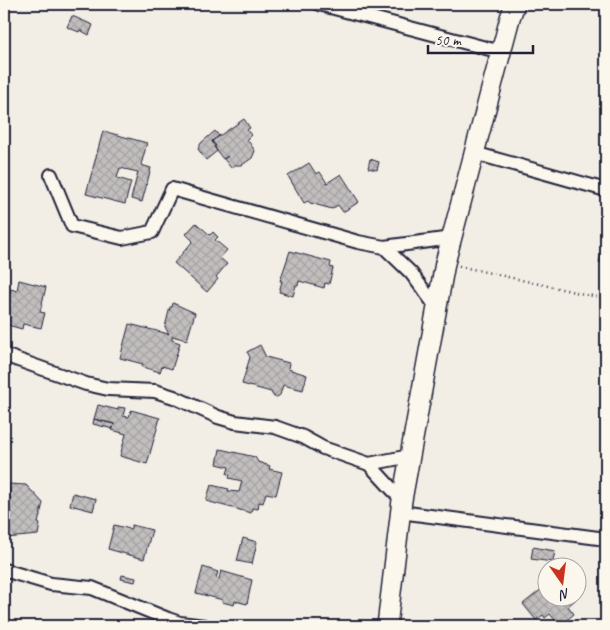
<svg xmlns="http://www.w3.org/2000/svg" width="610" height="630" font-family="Caveat,sans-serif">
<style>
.building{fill:url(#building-cross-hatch);stroke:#22223b}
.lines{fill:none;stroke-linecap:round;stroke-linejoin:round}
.street-casing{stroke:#22223b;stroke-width:16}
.secondary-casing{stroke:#22223b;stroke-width:22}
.path{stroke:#22223b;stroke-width:2.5;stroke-dasharray:1 4;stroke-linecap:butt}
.street{stroke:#fbf7ec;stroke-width:12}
.secondary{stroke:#fbf7ec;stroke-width:19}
</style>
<defs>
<pattern id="building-cross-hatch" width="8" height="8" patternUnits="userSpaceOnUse" patternTransform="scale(1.25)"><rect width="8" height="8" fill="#c2bebe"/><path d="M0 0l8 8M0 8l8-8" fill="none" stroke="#a6a3a4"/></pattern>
</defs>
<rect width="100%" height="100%" fill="#f2eee5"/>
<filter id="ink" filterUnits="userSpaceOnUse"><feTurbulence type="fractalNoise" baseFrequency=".02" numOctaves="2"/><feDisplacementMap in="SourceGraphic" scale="10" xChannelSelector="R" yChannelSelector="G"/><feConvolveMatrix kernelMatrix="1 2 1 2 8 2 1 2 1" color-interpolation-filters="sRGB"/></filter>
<g filter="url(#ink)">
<!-- building -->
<path class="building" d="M72 16 93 25 89 35 80 30 79 32 67 27Z
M244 119 250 128 247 130 251 135 247 139 255 151 252 158 242 165H235L231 168 224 159 228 156 223 159 214 147 216 146 212 141Z
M103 131 147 143 141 165 151 168 142 202 131 199 138 172 120 168 117 178 131 182 125 204 86 194Z
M215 131 219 136 212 141 217 151 206 160 198 149 201 143Z
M370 159 379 162 377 170 368 168Z
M309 163 316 174 320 172 327 183 341 174 359 202 343 212 338 205 332 209 310 203 308 201 304 203 288 176Z
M196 223 210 235 213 232 218 237 215 240 227 250 220 258 227 264 216 277 218 279 207 292 174 263 193 241 186 234Z
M606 236V264L599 262Z
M290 251 331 262 330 267 333 268 329 284 325 283 324 288 299 281 298 286 296 285 293 296 279 292 282 281H280Z
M19 280 46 287 40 312 45 313 41 328 23 324 22 329 4 324 5 296 9 297 11 289 17 291Z
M173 303 195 313 187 340 172 336V340L180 343 172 369 162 366 160 372 142 367 143 364 120 358 129 324 169 334 165 327 170 307H172Z
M260 345 266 357 289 363 288 369 307 375 303 390 283 385 280 395 277 397 273 396 271 392 242 384 250 357 247 352Z
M98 405 118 410V407L125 408 123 416 129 417 131 410 160 418 147 464 120 456 126 434 112 430 114 424 94 419Z
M94 419 114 424 113 429 93 424Z
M220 449 255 457 258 462 270 466 269 469 282 472 276 495 266 493 263 503 259 502 258 509 252 508 251 513 206 501 211 485 229 489 228 491 239 492 242 481 229 478 230 475 227 474 229 467 217 464Z
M8 484 26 485 43 503 38 523 40 524 38 535 6 538 4 532V505L10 500Z
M73 493 96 499 93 511 70 505Z
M114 525 130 529 132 525 152 530 144 559 108 549Z
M243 538 257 542 252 564 237 561Z
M533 547 555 551 553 562 531 559Z
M203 567 218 572 216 578 219 579 221 571 252 580 247 604 235 601 234 605 222 602 223 600 196 593Z
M122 575 136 578 135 582 121 579Z
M548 584V598H574L575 600 568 606 574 614 560 626 550 614 545 618 543 615 536 620 523 604Z"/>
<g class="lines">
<!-- street casing -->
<g class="street-casing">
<path id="street" d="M319 4 501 52
M474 153 606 190
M51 175 72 226 122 238 152 232 172 189 358 242 384 247 452 238
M384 247 411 273 437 308
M4 355 86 384 108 389 155 391 174 397 218 417 235 422 275 427 303 437 323 448 369 464 402 500
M369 464 410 456
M400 512 606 539
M4 570 51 584 92 588 168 619 180 623 205 626"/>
</g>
<!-- secondary casing -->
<g class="secondary-casing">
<path id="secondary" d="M387 626 402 500 445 263 510 18 515 4"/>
</g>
<!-- path -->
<path class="path" d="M459 266 606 299"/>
<!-- street -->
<use href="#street" class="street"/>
<!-- secondary -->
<use href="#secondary" class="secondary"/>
</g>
</g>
<!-- margin -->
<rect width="610" height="630" fill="none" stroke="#fbf7ec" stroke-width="20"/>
<rect x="10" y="10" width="590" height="610" fill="none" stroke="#22223b" stroke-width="2" filter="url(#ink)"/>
<!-- north arrow -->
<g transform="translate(562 582) rotate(166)"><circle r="24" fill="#fbf7ec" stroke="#a4a2a5"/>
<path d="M0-4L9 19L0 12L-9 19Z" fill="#c8321e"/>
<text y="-8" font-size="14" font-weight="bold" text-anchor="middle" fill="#22223b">N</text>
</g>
<!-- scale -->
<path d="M428 45v8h105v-8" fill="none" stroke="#22223b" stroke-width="2.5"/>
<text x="435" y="45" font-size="15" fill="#22223b" stroke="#fbf7ec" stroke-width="4" paint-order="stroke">50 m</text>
</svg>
